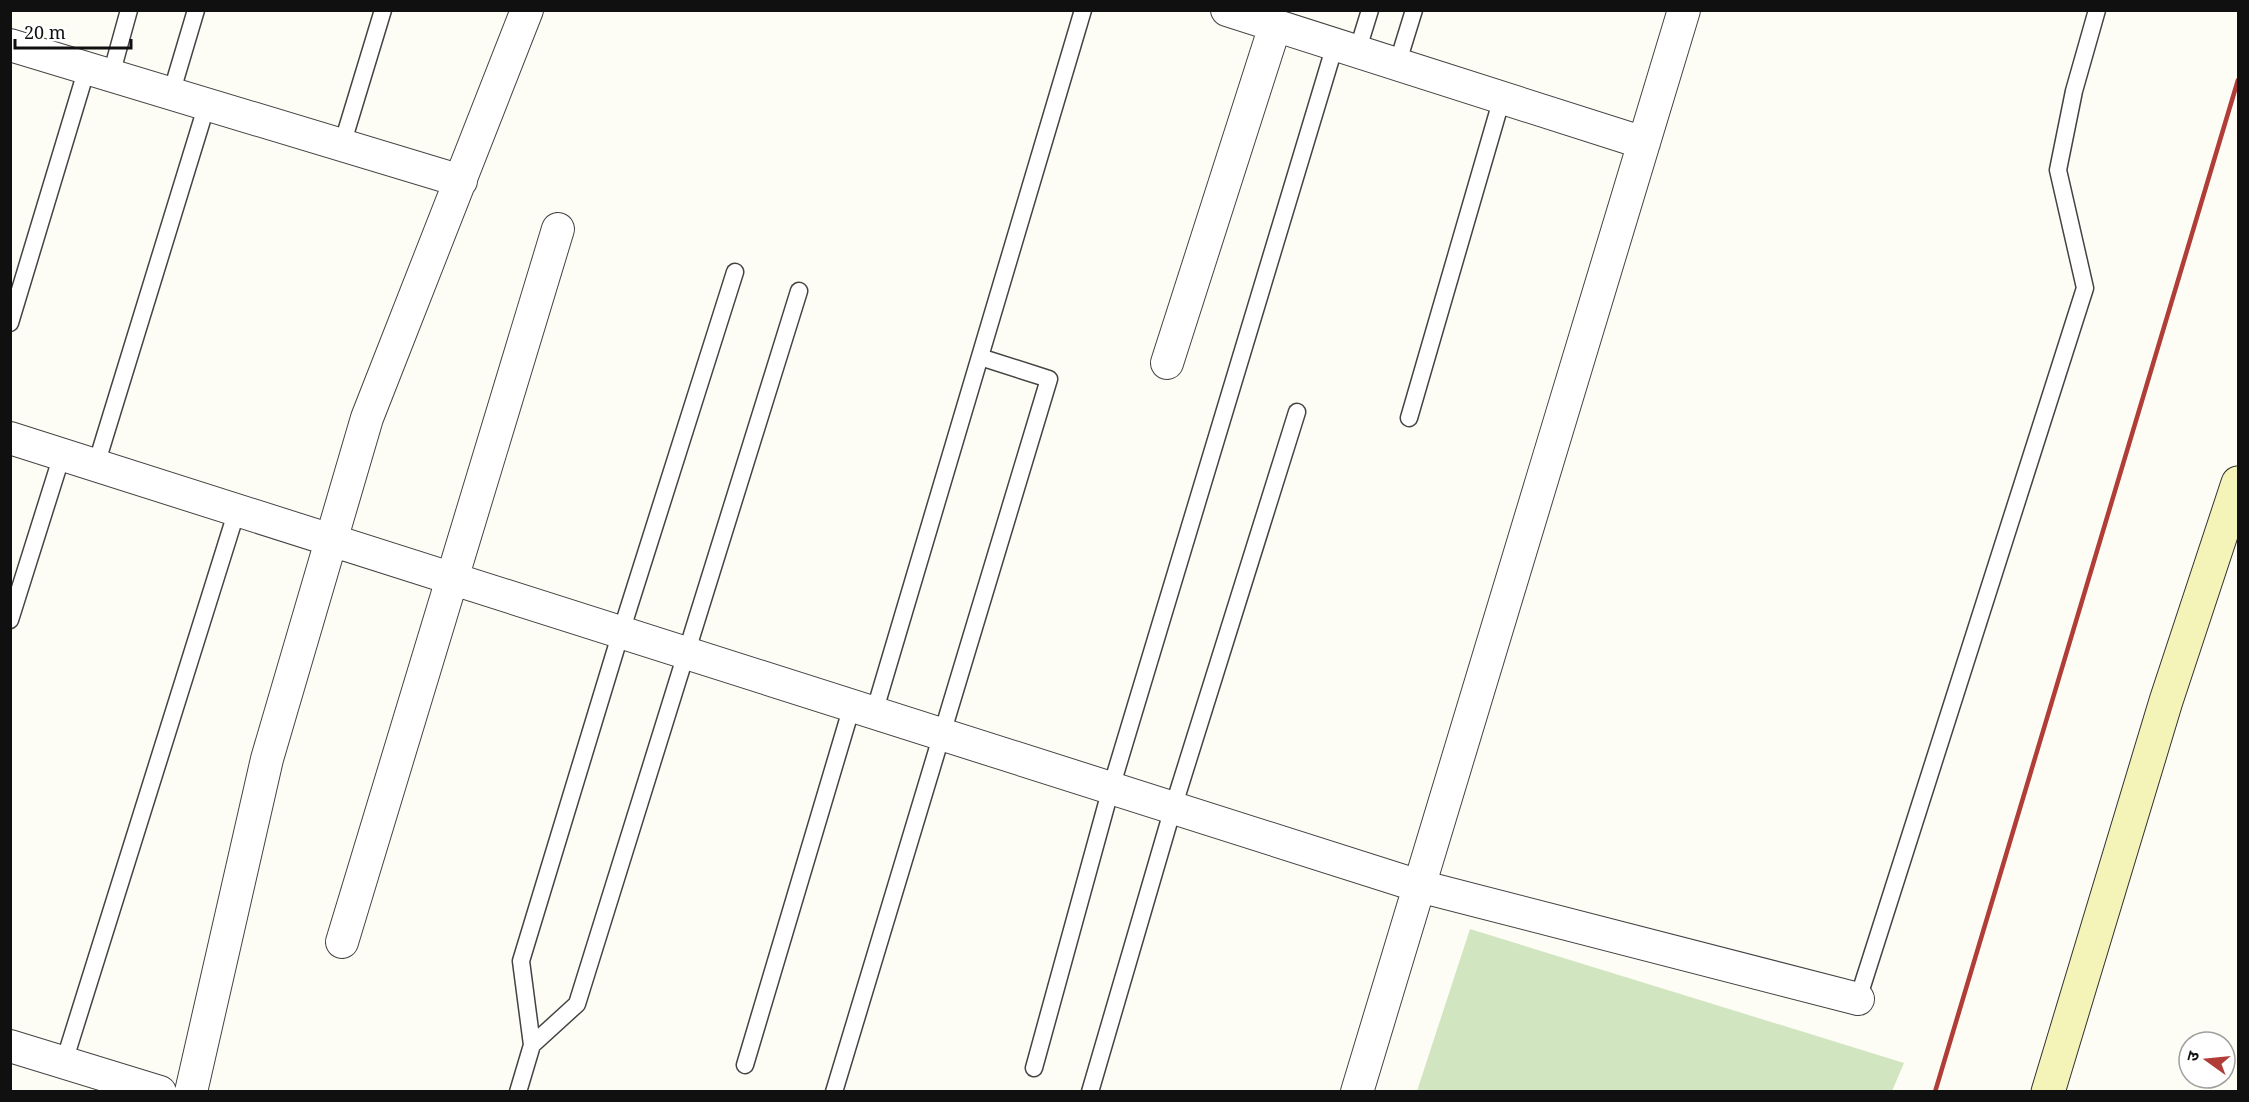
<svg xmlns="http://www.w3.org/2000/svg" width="2249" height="1102" font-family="'Noto Serif','Noto Sans Devanagari',serif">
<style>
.green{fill:#d1e5c1}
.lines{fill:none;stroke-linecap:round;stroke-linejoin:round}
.lane-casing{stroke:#434343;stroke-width:19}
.street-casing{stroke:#434343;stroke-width:34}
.secondary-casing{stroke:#323232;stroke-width:35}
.lane{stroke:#fff;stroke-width:16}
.street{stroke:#fff;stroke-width:32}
.secondary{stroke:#f5f4b8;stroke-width:33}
.rail{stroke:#b03d38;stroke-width:4.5}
</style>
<rect width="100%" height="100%" fill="#fefdf5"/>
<!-- green -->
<path class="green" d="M1470 929 1904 1063 1892 1091H1417Z"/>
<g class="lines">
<!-- lane casing -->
<g class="lane-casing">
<path id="lane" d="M1357 52 1370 10
M1397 65 1414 10
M111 75 129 10
M171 94 196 10
M342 145 383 10
M10 323 87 68
M1409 418 1502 98
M96 465 207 104
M10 620 62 455
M874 713 1083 10
M1858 999 2085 288 2058 170 2074 91 2097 10
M532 1045 577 1004 799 291
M64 1062 237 510
M745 1065 852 706
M1034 1068 1111 788 1335 45
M518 1092 532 1045 521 961 621 632 735 272
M834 1092 1049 379 980 357
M1090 1092 1173 808 1297 412"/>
</g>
<!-- street casing -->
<g class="street-casing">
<path id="street" d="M1227 10 1644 143
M10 45 461 181
M1167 363 1275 26
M10 438 1419 886 1858 999
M342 942 558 229
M10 1046 160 1092
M191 1092 267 759 367 418 527 10
M1357 1092 1684 10"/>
</g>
<!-- secondary casing -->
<g class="secondary-casing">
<path id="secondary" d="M2048 1092 2166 701 2238 483"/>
</g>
<!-- lane -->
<use href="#lane" class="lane"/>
<!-- street -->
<use href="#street" class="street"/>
<!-- secondary -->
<use href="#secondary" class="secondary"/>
<!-- rail -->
<path class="rail" d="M1935 1092 2238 80"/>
</g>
<!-- border -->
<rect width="2249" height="1102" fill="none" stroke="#101010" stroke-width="24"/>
<!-- north arrow -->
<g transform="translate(2207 1060) rotate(285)"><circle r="28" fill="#ffffff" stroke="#9f9f9f" stroke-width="1.5"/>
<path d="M0-4.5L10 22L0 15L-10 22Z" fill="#b03d38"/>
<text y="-9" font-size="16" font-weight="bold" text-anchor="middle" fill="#101010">उ</text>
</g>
<!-- scale -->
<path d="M15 39v9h116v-9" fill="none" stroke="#101010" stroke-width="3"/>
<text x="24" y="39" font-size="18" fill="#101010" stroke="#ffffff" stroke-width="4.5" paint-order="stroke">20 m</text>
</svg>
